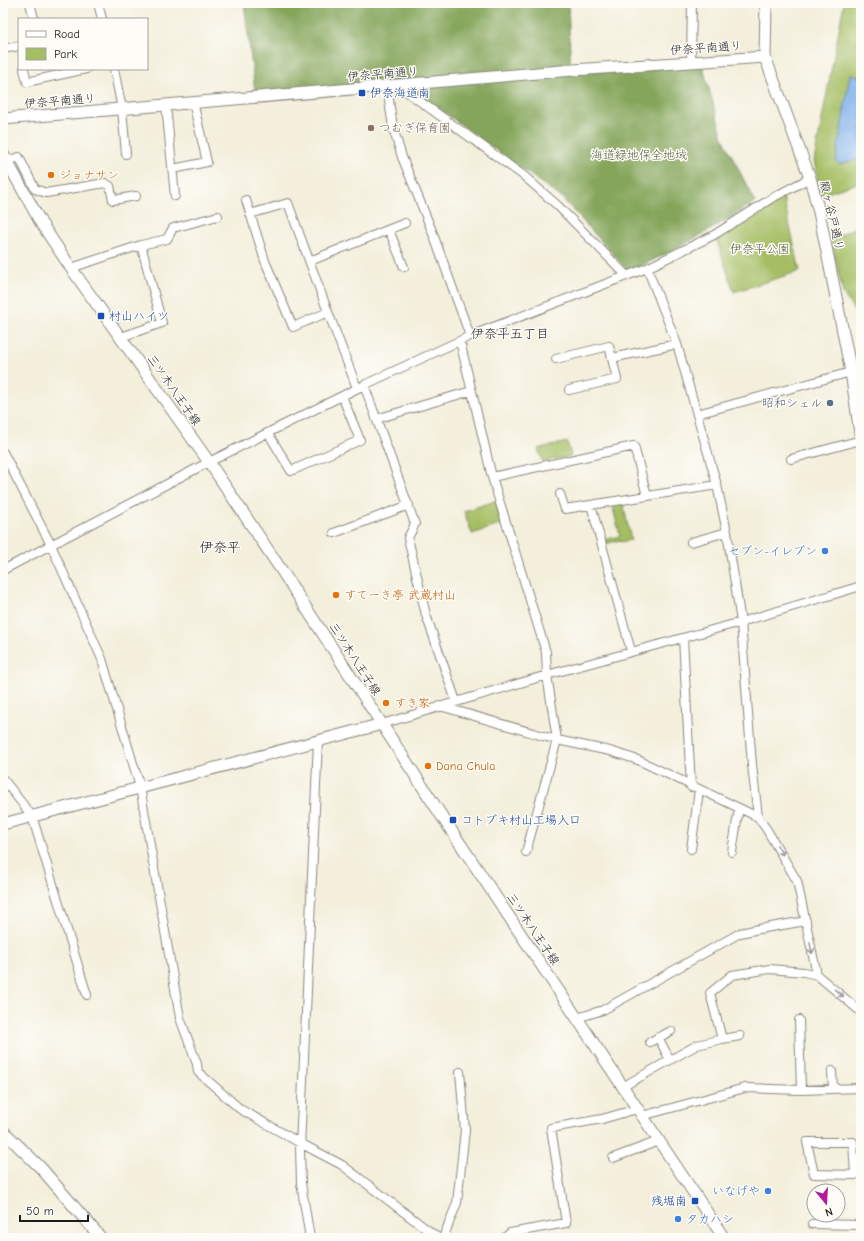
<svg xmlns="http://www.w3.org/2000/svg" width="864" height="1241" font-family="'Comic Neue','Klee One',sans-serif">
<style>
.green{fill:#a5be64;stroke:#606d40}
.forest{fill:#84a55a;stroke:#50603b}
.water{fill:#83b2ed;stroke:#506784}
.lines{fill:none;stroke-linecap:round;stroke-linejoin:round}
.street-casing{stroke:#88867c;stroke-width:10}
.secondary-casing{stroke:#88867c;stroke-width:13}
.street{stroke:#fff;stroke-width:8}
.secondary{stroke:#fff;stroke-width:11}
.oneway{stroke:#999}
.transit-dot{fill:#1a4fb4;stroke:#fdfcf7;stroke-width:1.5}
.education-dot{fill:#8d6e63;stroke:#fdfcf7;stroke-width:1.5}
.food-dot{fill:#e8710a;stroke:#fdfcf7;stroke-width:1.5}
.service-dot{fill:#5c6f8a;stroke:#fdfcf7;stroke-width:1.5}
.shop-dot{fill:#3f7fe0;stroke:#fdfcf7;stroke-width:1.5}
.labels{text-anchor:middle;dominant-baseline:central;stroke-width:3;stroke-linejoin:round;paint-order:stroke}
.street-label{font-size:12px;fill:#1c1c1c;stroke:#fdfcf7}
.transit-label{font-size:12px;fill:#164399;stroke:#fdfcf7;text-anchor:start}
.education-label{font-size:12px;fill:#785e54;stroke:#fdfcf7;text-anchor:start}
.park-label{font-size:12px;fill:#535d39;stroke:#fdfcf7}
.food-label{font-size:12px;fill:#c56008;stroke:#fdfcf7;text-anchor:start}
.service-label{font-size:12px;fill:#4e5e75;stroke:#fdfcf7;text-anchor:end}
.shop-label{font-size:12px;fill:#366cbe;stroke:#fdfcf7;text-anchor:end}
.neighbourhood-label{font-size:13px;fill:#1c1c1c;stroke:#fdfcf7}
.quarter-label{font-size:14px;fill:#1c1c1c;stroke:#fdfcf7}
</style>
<rect width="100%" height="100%" fill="#fdfcf7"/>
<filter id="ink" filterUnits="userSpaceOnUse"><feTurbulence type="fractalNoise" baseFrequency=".025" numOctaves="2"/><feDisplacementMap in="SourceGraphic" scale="8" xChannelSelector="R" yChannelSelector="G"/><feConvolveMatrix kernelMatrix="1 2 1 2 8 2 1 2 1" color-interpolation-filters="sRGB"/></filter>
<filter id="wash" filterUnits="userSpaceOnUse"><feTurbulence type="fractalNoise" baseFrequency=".012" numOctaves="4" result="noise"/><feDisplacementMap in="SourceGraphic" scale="16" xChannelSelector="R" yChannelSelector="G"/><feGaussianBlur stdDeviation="0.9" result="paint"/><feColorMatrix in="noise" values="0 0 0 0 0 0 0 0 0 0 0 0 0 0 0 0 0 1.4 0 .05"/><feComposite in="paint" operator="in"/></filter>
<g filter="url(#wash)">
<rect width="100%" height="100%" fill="#f3efdb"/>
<!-- green -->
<path class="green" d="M844 3H861V182L821 195 814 161Z
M783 196 800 271 734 292 716 238Z
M861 224V322L843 293 831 240Z
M567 442 571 456 543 462 538 449Z
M495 501 503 524 472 534 464 511Z
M623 503 631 540 621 542 620 540 605 544 604 540 620 536 612 504Z"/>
<!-- forest -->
<path class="forest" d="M244 3H568L571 73 702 64 723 138 755 202C714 228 673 253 628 271L562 198 401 81 255 92Z"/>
<!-- water -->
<path class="water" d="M850 74 861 77V159L839 164 836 161Z"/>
</g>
<g filter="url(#ink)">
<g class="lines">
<!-- street casing -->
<g class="street-casing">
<path id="street" d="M30 3 34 19
M98 3 102 19
M3 49 19 46
M691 62 692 3
M24 69 27 82 86 69
M114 69 122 109 126 154
M401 85 407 92 524 176 557 205 627 276
M387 86 393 128 402 157 432 231 470 336
M166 105 175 196
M7 161 19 157 35 189 46 193 105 183 110 186 113 200 136 196
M173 169 207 162 193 102
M246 200 265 261 293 327 328 312
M250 214 288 203 328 312 357 388
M389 230 404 267
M310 261 405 223
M71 268 141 245 167 239 173 228 218 216
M647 268 677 344 717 485 727 532 741 622 752 765 758 817
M121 337 162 323 141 245
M460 341 492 477 546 652 547 675 557 740 526 852
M556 359 609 346 612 358 677 344
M364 385 415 524 408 538 426 615 456 701
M569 390 617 379 612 358
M697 414 851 372
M376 419 471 391
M268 433 291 471 360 440 342 396
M3 452 51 545 102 659 140 787 180 1018 197 1064 198 1072 240 1109 300 1143 342 1165 438 1238
M791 459 861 440
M492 477 634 446 647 496
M560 494 565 509 717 485
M591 505 631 651
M334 533 409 505
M691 542 727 532
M3 570 209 462 364 385 470 336 647 268 714 235 772 198 810 178
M683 638 691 787
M440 706 557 740 610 751 638 760 758 817 767 830 797 881 817 975
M382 724 547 675 741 622 861 586
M3 779 32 816 87 995
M691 849 699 790
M732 852 739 808
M577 1018 603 1010 740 933 759 929 806 921
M799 1020 801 1090
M658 1037 670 1060
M722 1039 740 1036
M650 1042 671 1031
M832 1071 833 1089
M622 1087 697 1045 722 1039 710 993 732 975 770 969 804 972 817 975 861 1012
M642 1116 745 1088 801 1090 861 1088
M807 1142H853L855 1175 814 1174Z
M613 1158 659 1141
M812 1224 861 1225
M310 1238 301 1183 300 1148 318 741
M443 1238 457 1203 465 1130 460 1072
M504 1238 510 1233 566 1223 551 1128 602 1119 637 1109"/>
</g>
<!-- secondary casing -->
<g class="secondary-casing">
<path id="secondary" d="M766 3 765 57 810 178 819 212 851 372 861 440
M3 119 573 70 765 57
M3 154 41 223 71 268 209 462 282 571 443 818 724 1238
M3 824 382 724
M3 1131 41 1168 101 1238"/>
</g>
<!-- street -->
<use href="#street" class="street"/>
<!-- secondary -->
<use href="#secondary" class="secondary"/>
</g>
<!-- one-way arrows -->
<defs><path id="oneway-shaft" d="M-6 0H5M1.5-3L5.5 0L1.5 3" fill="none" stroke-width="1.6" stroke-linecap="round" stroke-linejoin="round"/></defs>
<g class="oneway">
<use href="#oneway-shaft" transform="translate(780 850) rotate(59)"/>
<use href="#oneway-shaft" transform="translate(811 948) rotate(78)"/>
<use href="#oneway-shaft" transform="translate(839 993) rotate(40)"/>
</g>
</g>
<!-- markers -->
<g class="transit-dot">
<rect x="358" y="89" width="8" height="8" rx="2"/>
<rect x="97" y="312" width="8" height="8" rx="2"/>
<rect x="449" y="816" width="8" height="8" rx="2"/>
<rect x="691" y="1197" width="8" height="8" rx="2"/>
</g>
<circle class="education-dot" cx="371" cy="128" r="4"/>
<g class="food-dot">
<circle cx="51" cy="175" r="4"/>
<circle cx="336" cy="595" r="4"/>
<circle cx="386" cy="703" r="4"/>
<circle cx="428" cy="766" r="4"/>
</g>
<circle class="service-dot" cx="830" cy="403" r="4"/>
<g class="shop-dot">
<circle cx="825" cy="551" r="4"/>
<circle cx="768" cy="1191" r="4"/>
<circle cx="678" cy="1219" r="4"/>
</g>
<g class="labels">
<!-- street labels -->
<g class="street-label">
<text transform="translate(706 48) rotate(-4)">伊奈平南通り</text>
<text transform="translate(383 74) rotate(-5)">伊奈平南通り</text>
<text transform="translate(60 101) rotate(-5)">伊奈平南通り</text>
<text transform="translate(832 216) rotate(77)">殿ヶ谷戸通り</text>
<text transform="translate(174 390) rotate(55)">三ツ木八王子線</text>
<text transform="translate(355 659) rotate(57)">三ツ木八王子線</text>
<text transform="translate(533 929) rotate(56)">三ツ木八王子線</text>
</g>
<!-- transit labels -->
<g class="transit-label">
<text x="370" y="93">伊奈海道南</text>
<text x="109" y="316">村山ハイツ</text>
<text x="461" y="820">コトブキ村山工場入口</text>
<text x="687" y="1201" text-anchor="end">残堀南</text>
</g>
<!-- education labels -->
<g class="education-label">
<text x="379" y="128">つむぎ保育園</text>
</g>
<!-- park labels -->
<g class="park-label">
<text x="639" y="155">海道緑地保全地域</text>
<text x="760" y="249">伊奈平公園</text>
</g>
<!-- food labels -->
<g class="food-label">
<text x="59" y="175">ジョナサン</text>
<text x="344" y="595">すてーき亭 武蔵村山</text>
<text x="394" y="703">すき家</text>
<text x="436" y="766">Dana Chula</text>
</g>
<!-- service labels -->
<g class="service-label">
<text x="822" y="403">昭和シェル</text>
</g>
<!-- shop labels -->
<g class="shop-label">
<text x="817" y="551">セブン-イレブン</text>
<text x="760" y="1191">いなげや</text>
<text x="686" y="1219" text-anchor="start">タカハシ</text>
</g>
<!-- neighbourhood labels -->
<g class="neighbourhood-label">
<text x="510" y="333">伊奈平五丁目</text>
</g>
<!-- quarter labels -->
<g class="quarter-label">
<text x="220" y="547">伊奈平</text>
</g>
</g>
<!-- margin -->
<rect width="864" height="1241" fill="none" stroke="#fdfcf7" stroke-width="16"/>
<!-- legend -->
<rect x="18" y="18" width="130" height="52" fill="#fdfcf7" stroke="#a3a29f"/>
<rect x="26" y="31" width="20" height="6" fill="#ffffff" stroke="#a3a29f"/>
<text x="54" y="38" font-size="12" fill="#1c1c1c">Road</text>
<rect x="26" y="48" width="20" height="12" fill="#a5be64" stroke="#a3a29f"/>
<text x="54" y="58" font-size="12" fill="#1c1c1c">Park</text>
<!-- north arrow -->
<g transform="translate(826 1203) rotate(162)"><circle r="19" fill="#fdfcf7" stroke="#a3a29f"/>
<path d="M0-3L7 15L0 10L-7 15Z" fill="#b5179e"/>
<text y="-6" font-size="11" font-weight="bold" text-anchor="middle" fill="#1c1c1c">N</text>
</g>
<!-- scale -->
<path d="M20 1215v6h68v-6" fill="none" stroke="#1c1c1c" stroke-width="2"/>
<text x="26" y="1215" font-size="12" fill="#1c1c1c" stroke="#fdfcf7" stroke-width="3" paint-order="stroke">50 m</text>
</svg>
